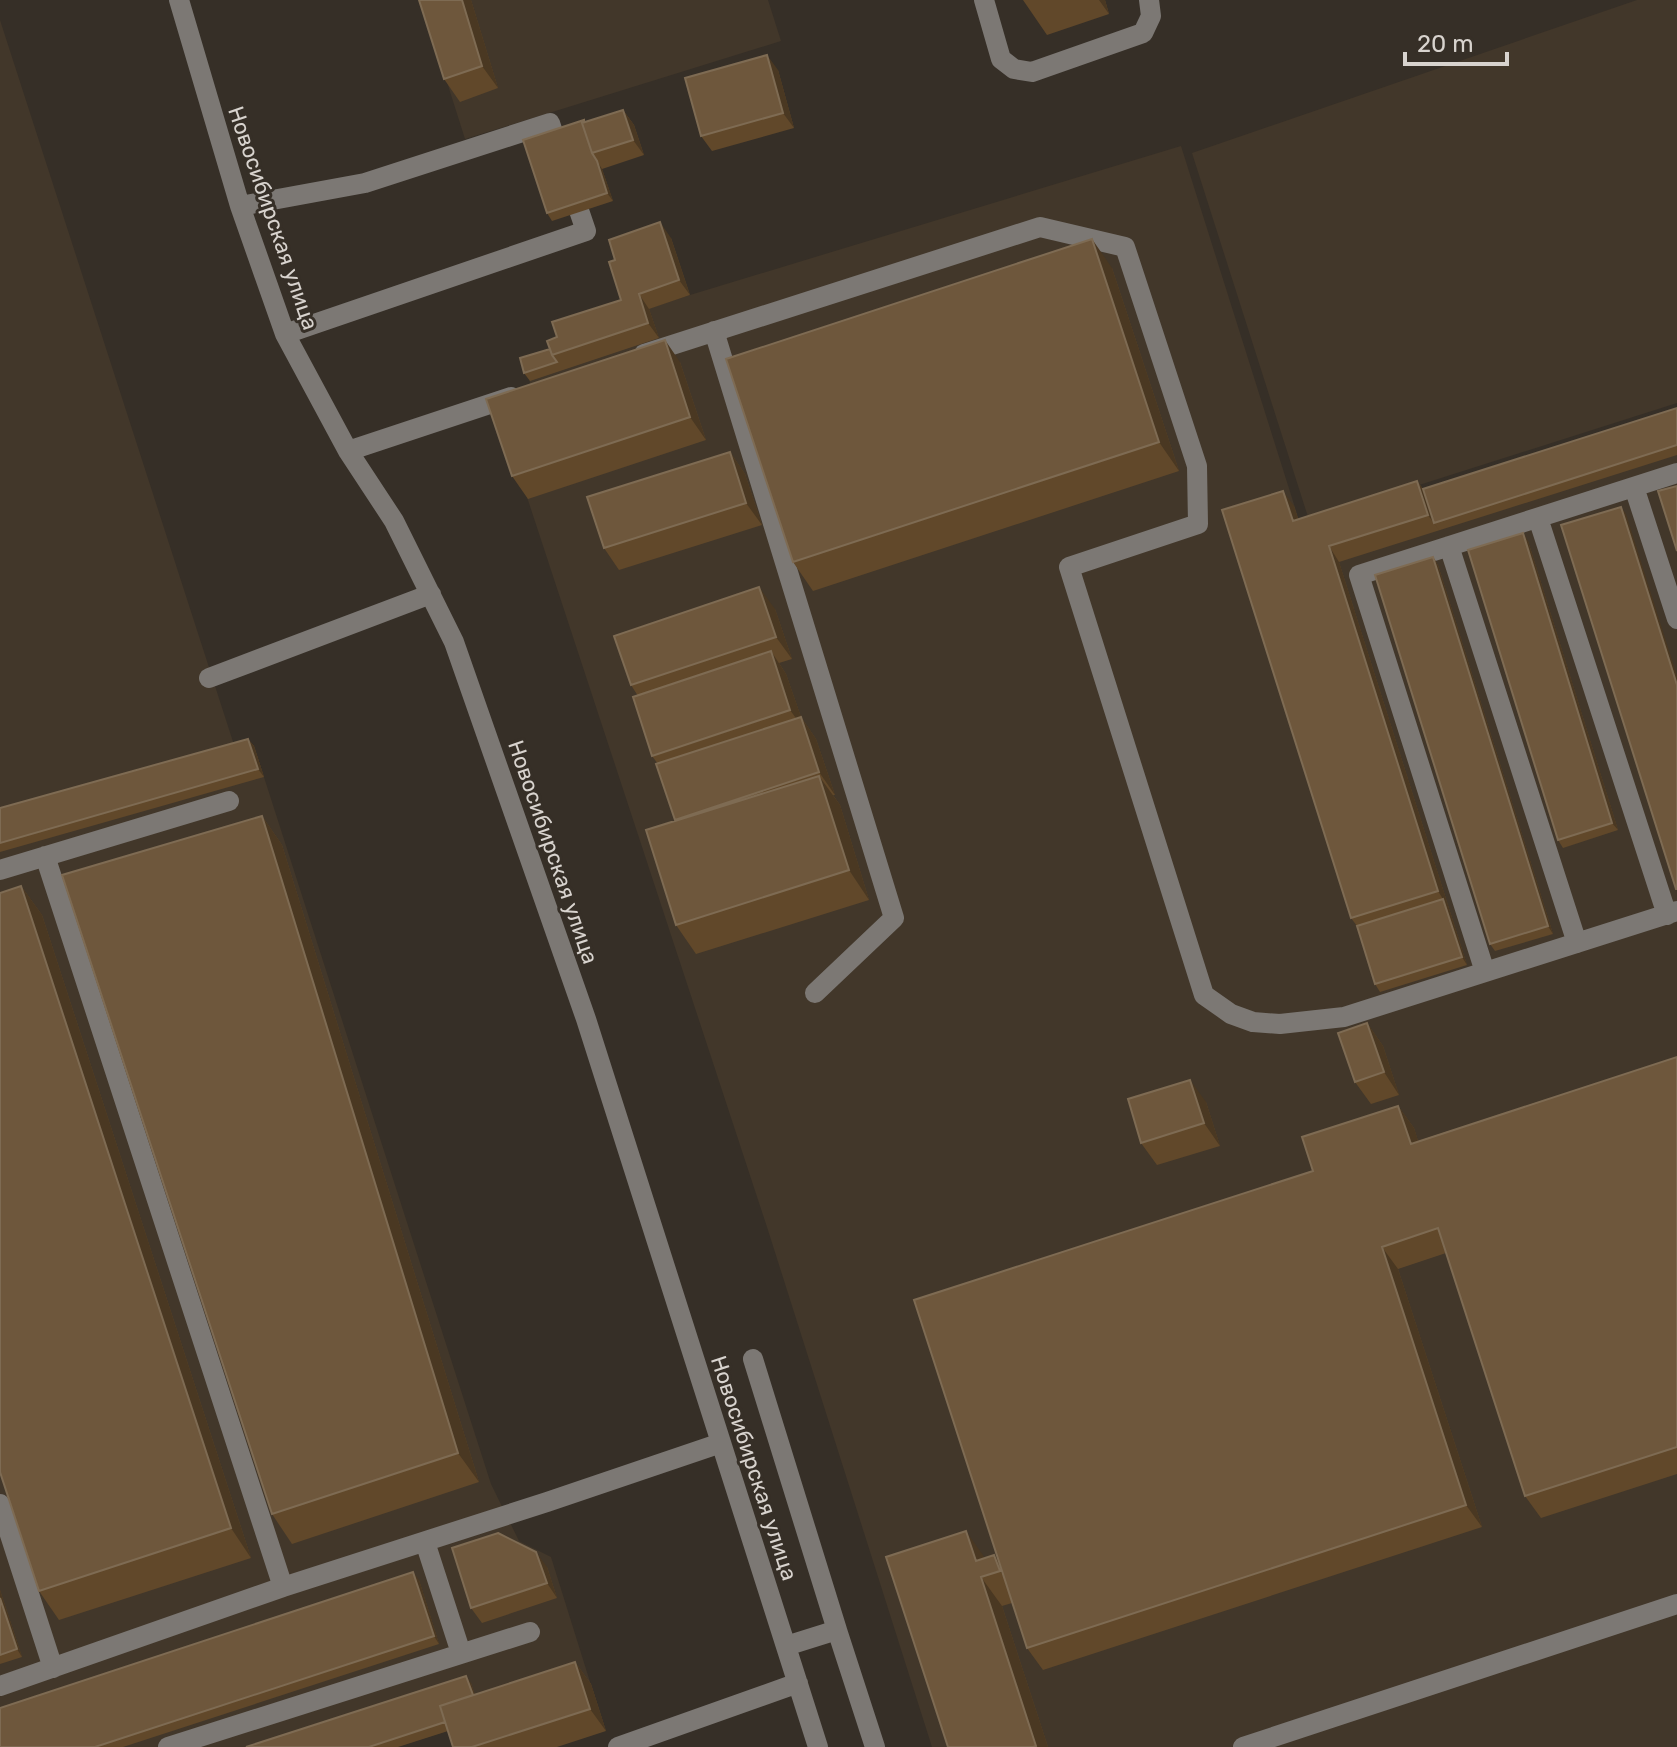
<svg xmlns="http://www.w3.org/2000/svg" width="1677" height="1747" font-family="Rubik,sans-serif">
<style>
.built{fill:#42372a}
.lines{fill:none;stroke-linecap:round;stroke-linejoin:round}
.minor{stroke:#7c7874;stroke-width:20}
.wall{fill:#61482a}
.shaded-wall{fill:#4a3822}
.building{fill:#6e573c;stroke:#7e6b53;stroke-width:2}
.labels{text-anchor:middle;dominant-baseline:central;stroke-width:6;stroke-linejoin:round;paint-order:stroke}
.street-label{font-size:22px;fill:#d8d3ce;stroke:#362f27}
</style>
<rect width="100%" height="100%" fill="#362f27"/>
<!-- built -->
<path class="built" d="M421 0H768L781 41 465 139Z
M1637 0H1677V403L1309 520 1192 153Z
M0 20 236 751 254 746 491 1484 519 1541 551 1557 591 1685 397 1747H0Z
M1181 146 1304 536 1677 417V1747H932L767 1227 502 421 538 409 525 366 568 352 563 337 690 295Z"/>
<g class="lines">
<!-- minor -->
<path class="minor" d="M179 0 240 206 285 334 348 451 394 521 454 642 586 1019 818 1747
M984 0 1001 59 1014 69 1032 72 1143 33 1151 16 1149 0
M240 206 365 183 550 123 561 157
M714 331 894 918 815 993
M285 334 586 231 571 187
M644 354 1040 227 1125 247 1197 466 1198 524 1069 567 1204 995 1231 1014 1253 1022 1280 1024 1344 1017 1677 911
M348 451 511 397
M1634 487 1677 619
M1538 518 1667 915
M1449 546 1577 943
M209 678 431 594
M45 856 283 1587
M0 870 229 801
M1485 972 1359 575 1677 473
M753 1359 837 1630 786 1646
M0 1504 53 1668
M425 1542 461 1653
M837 1630 875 1747
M0 1686 283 1587 547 1502 721 1443
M168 1747 530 1632
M618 1747 798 1683
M1243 1747 1677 1604"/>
</g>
<!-- wall -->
<path class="wall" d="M471 0 498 88 460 102 444 79Z
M1023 0H1105L1109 14 1047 35Z
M778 70 794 128 712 151 701 136Z
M623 110 634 125 644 155 602 169 613 201 552 221 547 213 585 122Z
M671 238 690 295 649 309 659 338 530 381 524 373 550 349 557 337 621 300Z
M1112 268 1179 471 813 591 793 562Z
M680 362 706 440 528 499 512 476Z
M1677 408V455L1339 562 1467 965 1380 992 1375 984 1357 926 1351 918 1294 506 1298 519 1417 481 1423 489Z
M730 452 745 474 762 525 619 570 604 548Z
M1528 541 1618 830 1563 848 1558 840Z
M1433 557 1438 565 1553 934 1495 951 1490 944Z
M775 609 792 659 779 663 786 674 801 717 816 739 835 795H833L840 805 869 900 696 954 676 925V821L658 764 652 756 638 696 631 685Z
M248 739 254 746 264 777 0 852V808Z
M262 816 282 845 479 1482 292 1544 272 1514Z
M21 886 42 915 251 1558 59 1620 39 1591Z
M1367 1023 1383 1046 1399 1095 1371 1104 1355 1082Z
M1677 1057V1474L1541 1518 1525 1496 1446 1253 1398 1269 1482 1527 1043 1670 1027 1648 1012 1603 1002 1606 1048 1747H948L985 1558 999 1562 1313 1171 1398 1106 1414 1128 1418 1141Z
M1206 1102 1220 1146 1157 1165 1141 1143Z
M547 1567 557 1598 482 1623 471 1608Z
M419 1580 439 1644 123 1747H0Z
M0 1590 22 1657 0 1664Z
M575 1662 591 1684 606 1731 557 1747H453L448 1731 398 1747H246L471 1683 475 1695Z"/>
<!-- shaded-wall -->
<path class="shaded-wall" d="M462 0H471L498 88 482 66Z
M1099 0H1105L1109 14Z
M767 55 778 70 794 128 783 113Z
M623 110 634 125 644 155 633 140Z
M597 161 602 169 613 201 607 193Z
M660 222 671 238 690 295 679 280Z
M1092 239 1112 268 1179 471 1159 442Z
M639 294 649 309 659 338 648 323Z
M665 340 680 362 706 440 690 417Z
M730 452 745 474 762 525 746 503Z
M1417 481 1428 496 1434 523 1439 530 1428 515Z
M1283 491 1294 506 1304 536 1293 521Z
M1621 507 1626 514 1677 676V685Z
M1523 533 1528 541 1618 830 1612 823Z
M1329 546 1339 562 1467 965 1462 957 1443 899 1438 891Z
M1433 557 1438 565 1553 934 1548 926Z
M759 587 775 609 792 659 776 637Z
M771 651 786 674 801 717 816 739 835 795 819 772 806 732 790 710Z
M248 739 254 746 264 777 258 769Z
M819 776 840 805 869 900 849 870Z
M262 816 282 845 479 1482 458 1453Z
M21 886 42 915 251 1558 231 1528Z
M1367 1023 1383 1046 1399 1095 1384 1072Z
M1190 1080 1206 1102 1220 1146 1204 1123Z
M1398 1106 1414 1128 1426 1166 1411 1144Z
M1382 1247 1398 1269 1482 1527 1466 1505Z
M966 1531 987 1561H976Z
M536 1552 547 1567 557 1598 547 1583Z
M994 1555 1015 1584 1020 1600 1000 1571Z
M413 1572 419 1580 439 1644 434 1636Z
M981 1577 1002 1606 1048 1747H1037L1036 1746Z
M0 1590 22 1657 17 1649 0 1598Z
M575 1662 591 1684 606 1731 590 1709Z
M466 1676 471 1683 483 1719 478 1712Z"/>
<!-- building -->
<path class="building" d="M419 0H462L482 66 444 79Z
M767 55 783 113 701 136 685 78Z
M623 110 633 140 592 153 582 123Z
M584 120V122L582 123 592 153 597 161 607 193 547 213 523 140Z
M660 222 679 280 639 294 648 323 552 355 547 341 557 337 552 322 621 300 609 262 615 260 609 240Z
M1092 239 1159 442 793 562 726 359Z
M665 340 690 417 512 476 486 399Z
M550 349 552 355 557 362 524 373 520 358Z
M1677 408V445L1434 523 1423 489Z
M730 452 746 503 604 548 587 497Z
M1417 481 1428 515 1329 546 1438 891 1351 918 1222 510 1283 491 1293 521Z
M1677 486V551L1658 491Z
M1621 507 1677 685V889H1676L1561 525Z
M1523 533 1612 823 1558 840 1468 550Z
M1433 557 1548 926 1490 944 1375 575Z
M759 587 776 637 631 685 614 636Z
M771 651 790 710 652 756 633 697Z
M801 717 819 772 675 820 656 764Z
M248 739 258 769 0 843V808Z
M819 776 849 870 676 925 646 830Z
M262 816 458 1453 272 1514 62 875Z
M21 886 231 1528 39 1591 0 1472V893Z
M1443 899 1462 957 1375 984 1357 926Z
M1367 1023 1384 1072 1355 1082 1338 1033Z
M1677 1057V1447L1525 1496 1438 1228 1382 1247 1466 1505 1027 1648 914 1300 1313 1171 1302 1137 1398 1106 1411 1144Z
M1190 1080 1204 1123 1141 1143 1128 1099Z
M966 1531 976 1561 994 1555 1000 1571 981 1577 1036 1746 1033 1747H948L886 1557Z
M498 1533 536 1552 547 1583 471 1608 452 1548Z
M413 1572 434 1636 95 1747H0V1708Z
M0 1598 17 1649 0 1655Z
M575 1662 590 1709 472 1747H453L440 1706Z
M466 1676 473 1695 440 1706 445 1722 369 1747H246Z"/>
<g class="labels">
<!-- street labels -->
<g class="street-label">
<text transform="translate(273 218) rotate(71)">Новосибирская улица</text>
<text transform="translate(553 852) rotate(71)">Новосибирская улица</text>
<text transform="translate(754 1468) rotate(72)">Новосибирская улица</text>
</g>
</g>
<!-- scale -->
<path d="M1405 52v12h102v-12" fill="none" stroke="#d8d3ce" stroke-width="4"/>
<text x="1417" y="52" font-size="24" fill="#d8d3ce" stroke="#362f27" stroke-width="6" paint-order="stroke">20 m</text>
</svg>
